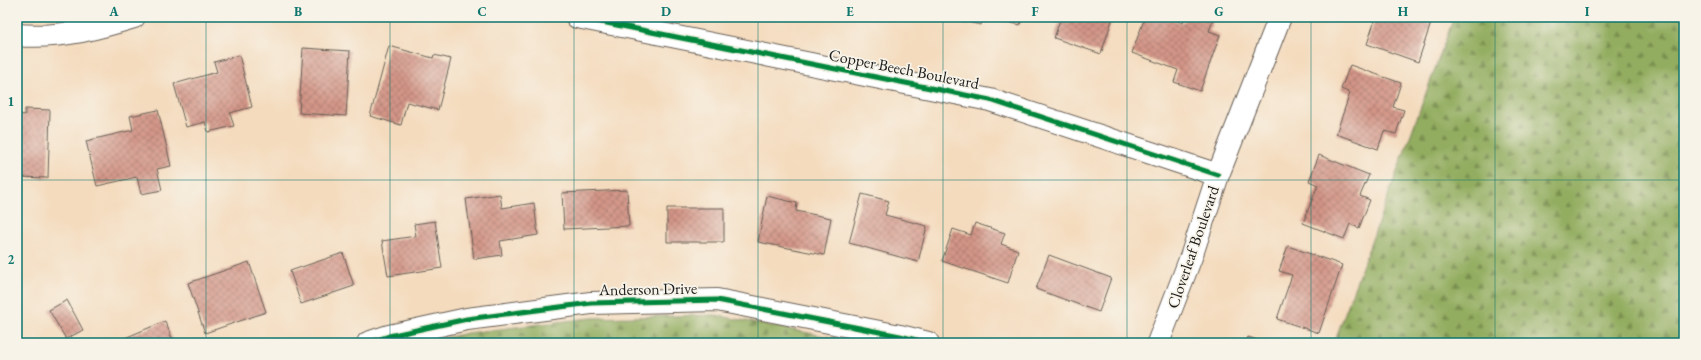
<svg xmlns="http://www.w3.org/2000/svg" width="1701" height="360" font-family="'EB Garamond',serif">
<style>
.forest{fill:url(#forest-firs);stroke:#58643e}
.building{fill:url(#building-cross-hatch)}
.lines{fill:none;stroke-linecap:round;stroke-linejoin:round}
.minor-casing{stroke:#685f55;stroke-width:24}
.minor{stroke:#fff;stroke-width:22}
.cycleway-casing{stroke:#f7f3e8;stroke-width:8}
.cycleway{stroke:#00873e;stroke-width:5}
.grid{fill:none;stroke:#0f766e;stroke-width:1;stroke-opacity:0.55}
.labels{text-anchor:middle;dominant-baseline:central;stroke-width:3.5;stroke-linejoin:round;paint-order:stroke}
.street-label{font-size:16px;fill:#1c1c1c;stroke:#f7f3e8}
.neatline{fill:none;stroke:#0f766e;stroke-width:1.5}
.grid-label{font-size:13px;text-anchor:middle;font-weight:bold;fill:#0f766e}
</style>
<defs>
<pattern id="forest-firs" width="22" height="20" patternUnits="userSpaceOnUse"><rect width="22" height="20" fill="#93ad60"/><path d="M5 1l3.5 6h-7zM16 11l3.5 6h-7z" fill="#778c4e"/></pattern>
<pattern id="building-cross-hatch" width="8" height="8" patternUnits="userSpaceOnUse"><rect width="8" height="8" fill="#d39587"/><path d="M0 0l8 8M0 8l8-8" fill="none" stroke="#aa796e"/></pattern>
</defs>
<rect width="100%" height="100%" fill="#f7f3e8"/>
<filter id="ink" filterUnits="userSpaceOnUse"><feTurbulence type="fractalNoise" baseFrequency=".025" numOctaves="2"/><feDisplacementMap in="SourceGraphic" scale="8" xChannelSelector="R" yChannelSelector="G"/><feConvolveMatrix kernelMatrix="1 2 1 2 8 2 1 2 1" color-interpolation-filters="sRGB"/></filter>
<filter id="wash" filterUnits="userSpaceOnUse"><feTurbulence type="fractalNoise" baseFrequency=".012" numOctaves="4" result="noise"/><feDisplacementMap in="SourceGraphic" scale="16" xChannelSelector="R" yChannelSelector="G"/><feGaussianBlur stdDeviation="0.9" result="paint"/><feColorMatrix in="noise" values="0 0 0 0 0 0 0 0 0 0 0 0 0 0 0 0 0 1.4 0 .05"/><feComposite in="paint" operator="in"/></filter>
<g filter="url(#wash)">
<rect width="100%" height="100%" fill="#f4dbbe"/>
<!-- forest -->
<path class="forest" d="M1454 17H1684V343H1334Z
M715 315 860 343H424L467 333 591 318Z"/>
<g id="blocks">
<!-- building -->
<path class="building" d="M953 17H983L981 25 953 19Z
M989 17H1022L1020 25Z
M1061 17H1113L1101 54 1054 38Z
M1145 17H1166L1183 23 1185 17 1214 18 1209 31 1220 35 1200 91 1174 82 1178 70 1132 53Z
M1376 17H1433L1418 62 1367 44Z
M389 46 433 58 434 55 451 59 438 110 407 102 401 125 370 116Z
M303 48 350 51 346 116 299 113Z
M239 55 252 107 230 113 234 126 208 132 205 122 186 127 174 84 217 72 214 62Z
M1350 65 1401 83 1393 107 1404 110 1396 134 1384 131 1378 149 1336 134 1350 93 1341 89Z
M25 109 50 110 48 178 17 177V114L25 115Z
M158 110 171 166 157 169 162 190 141 194 137 177 97 186 86 141 133 130 130 116Z
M1319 155 1369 175 1360 196 1370 200 1359 228 1350 224 1344 239 1303 223 1318 185 1309 181Z
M627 190 629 226 564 229 562 193Z
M500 194 502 208 534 203 538 235 500 241 502 255 474 259 466 199Z
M862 194 889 201 885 215 927 226 918 262 849 243Z
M767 196 797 203 796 211 831 218 824 255 758 242Z
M667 208H724V242H667Z
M435 221 442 268 388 276 382 241 416 236 414 224Z
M975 223 1005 233 1001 244 1018 250 1008 283 942 261 953 229 971 235Z
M1288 246 1342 265 1319 333 1277 319 1292 275 1279 271Z
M343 253 354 286 301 304 290 271Z
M1049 255 1111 278 1099 312 1036 289Z
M249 262 266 312 205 333 188 283Z
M67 300 83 330 66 339 49 310Z
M165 321 174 343H113Z
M1248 337 1266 343H1246Z"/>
</g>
</g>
<g filter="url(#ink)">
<use href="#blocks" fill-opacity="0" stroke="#685f55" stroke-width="1"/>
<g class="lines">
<!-- minor casing -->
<g class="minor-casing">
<path id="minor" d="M577 17 990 100 1218 175
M17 35C58 39 95 29 134 17
M368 343 389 336 467 319 591 303 717 300 900 336 928 343
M1158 343 1191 257 1218 175 1280 17"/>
</g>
<!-- minor -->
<use href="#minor" class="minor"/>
<!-- cycleway casing -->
<g class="cycleway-casing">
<path id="cycleway" d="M577 17 990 100 1218 175
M368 343 389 336 467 319 591 303 717 300 900 336 928 343"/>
</g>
<!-- cycleway -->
<use href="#cycleway" class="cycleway"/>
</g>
</g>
<!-- grid -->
<path class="grid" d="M206 17V343M390 17V343M574 17V343M758 17V343M943 17V343M1127 17V343M1311 17V343M1495 17V343M17 180H1684"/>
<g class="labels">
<!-- street labels -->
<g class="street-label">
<text transform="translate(904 69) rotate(11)">Copper Beech Boulevard</text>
<text transform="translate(1193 247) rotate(-71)">Cloverleaf Boulevard</text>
<text transform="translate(648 289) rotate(-1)">Anderson Drive</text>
</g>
</g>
<!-- margin -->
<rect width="1701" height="360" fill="none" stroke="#f7f3e8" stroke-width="44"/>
<rect x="22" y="22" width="1657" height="316" class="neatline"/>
<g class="grid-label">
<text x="114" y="16">A</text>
<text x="298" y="16">B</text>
<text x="482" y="16">C</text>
<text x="666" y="16">D</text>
<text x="850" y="16">E</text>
<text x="1035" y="16">F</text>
<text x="1219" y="16">G</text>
<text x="1403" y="16">H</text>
<text x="1587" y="16">I</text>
<text x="11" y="106">1</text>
<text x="11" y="264">2</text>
</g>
</svg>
